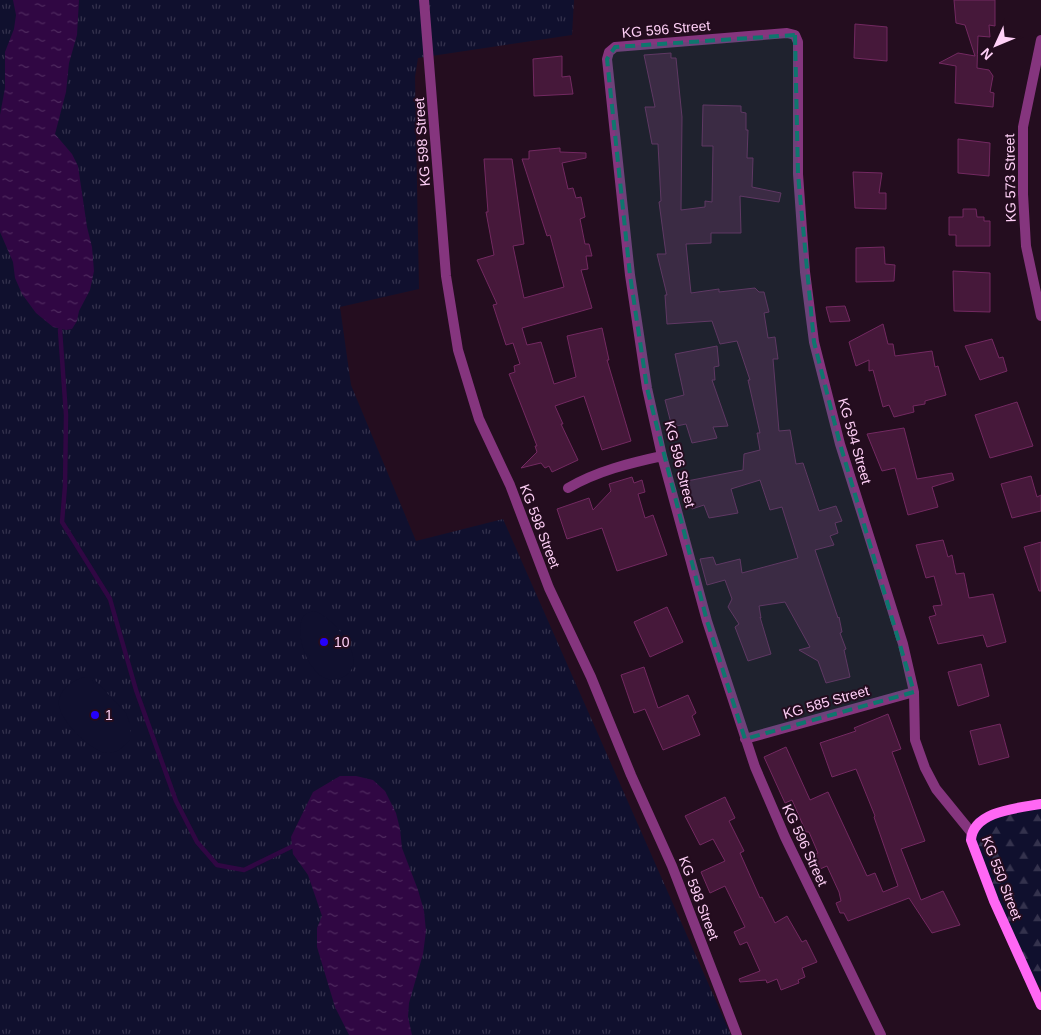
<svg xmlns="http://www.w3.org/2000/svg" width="1041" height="1035" font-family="Arial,sans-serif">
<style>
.grass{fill:url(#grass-tufts)}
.forest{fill:url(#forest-firs)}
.pitch{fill:#10102e}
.water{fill:url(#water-ripples)}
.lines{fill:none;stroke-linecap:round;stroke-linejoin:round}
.stream{stroke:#300743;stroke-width:4.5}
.building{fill:#46183a;stroke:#732961}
.street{stroke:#85357e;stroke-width:10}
.secondary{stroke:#ff67f4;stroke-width:10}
.marked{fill:#0f766e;fill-opacity:0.2;stroke:#0f766e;stroke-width:4;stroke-dasharray:10 6;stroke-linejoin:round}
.poi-dot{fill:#2500fb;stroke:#240d1f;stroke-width:2}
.labels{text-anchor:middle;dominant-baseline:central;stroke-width:4;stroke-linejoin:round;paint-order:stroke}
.street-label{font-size:14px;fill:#ffd0f7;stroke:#240d1f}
.poi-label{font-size:14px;fill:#ffd0f7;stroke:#240d1f;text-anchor:start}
</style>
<defs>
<pattern id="grass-tufts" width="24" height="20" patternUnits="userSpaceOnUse" patternTransform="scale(1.25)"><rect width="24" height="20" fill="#10102e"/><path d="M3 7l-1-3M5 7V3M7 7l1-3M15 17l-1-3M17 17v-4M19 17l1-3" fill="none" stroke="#34324d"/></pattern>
<pattern id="forest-firs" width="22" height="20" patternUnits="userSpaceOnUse" patternTransform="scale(1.25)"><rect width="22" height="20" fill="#10102e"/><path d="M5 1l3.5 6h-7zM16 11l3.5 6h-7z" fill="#34324d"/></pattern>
<pattern id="water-ripples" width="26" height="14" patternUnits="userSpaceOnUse" patternTransform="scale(1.25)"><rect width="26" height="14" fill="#300743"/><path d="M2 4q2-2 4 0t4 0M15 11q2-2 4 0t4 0" fill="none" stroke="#4f2a5f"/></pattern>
</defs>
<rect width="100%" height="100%" fill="#240d1f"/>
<!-- grass -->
<path class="grass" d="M0 0H574L572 35 418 58 415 77 419 289 340 307 351 385 416 541 503 519 731 1035H0Z"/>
<!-- forest -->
<path class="forest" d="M1041 802V986L1023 978 965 838 978 816Z"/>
<!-- pitch -->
<path class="pitch" d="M314 611C335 617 376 668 338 679 313 686 294 639 302 619 304 614 309 612 314 611Z
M85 677 93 678 126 713 130 724V740C124 746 117 754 107 753 91 752 61 721 59 706 57 691 72 680 85 677Z"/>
<!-- water -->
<path class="water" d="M13 0H79L77 35 69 63 66 92 55 134 72 154 78 166 87 227 92 247 94 271 90 290 79 311 77 321 72 329 66 330 53 327 36 313 22 294 15 278 13 262 0 232V115L5 88V52L14 29 16 15Z
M340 776H356L373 780 385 791 396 813 400 829 402 848 418 890 424 911 426 931 423 954 409 1003 408 1017 412 1035H349L335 1007 317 947V928L322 916 308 875 293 854 291 837 313 792Z"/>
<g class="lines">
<!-- stream -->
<path class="stream" d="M60 330 66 415 65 486 62 522 110 599 136 690 176 801 197 842 217 865 244 870 293 846"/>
</g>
<!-- building -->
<path class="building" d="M954 0H995V26L989 25 990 37 978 36 977 68 989 70 993 76 990 92 994 93 993 107 955 103 956 66 939 63 958 53 975 56 965 25 956 23Z
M855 24 887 27V61L854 58Z
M671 53V58H676L682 117 681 210 705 207V201L712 202 713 146H702L703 105 741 106V112L746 113V130H748L747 158H753L752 187 781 193 779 202 740 196 741 233H711V243L686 244 691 293 719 289V292L755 288 759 292H764L769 312 764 313 768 338 775 337 778 359H773L779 431 790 430 796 464 803 463 819 511 836 506 842 521 835 523 838 533 830 536 834 545 815 550 838 618 839 617 842 632 840 633 846 649 844 650 850 677 826 683 818 661 799 650 810 647 785 602 759 606 761 618 760 617 771 654 748 661 735 627 739 624 728 607 732 599 725 580 707 585 700 559 713 557 716 565 740 559 742 573 798 558 782 507 770 510 760 480 731 489 738 513 709 518 704 505 692 509 682 482 743 470 744 454 760 450 757 433H760L748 380H750L737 341 720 344 712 321 667 324 665 295H667L657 254H666L659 202 661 201 658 144H652L645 107H655L644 55Z
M562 56V77L570 76 573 94 534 96 533 59Z
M958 139 990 143 989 176 958 173Z
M560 148V152L586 153V158L562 163 568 189 573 188 576 198 581 197 585 217 580 219 585 244H589L592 256H586L588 269 581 270 592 308 522 328 527 345 541 342 554 384 576 377 567 336 602 328 609 360H607L631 441 602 450 584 396 555 406 563 424H561L578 460 552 472 549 466 545 468 541 463 521 468 537 452 535 446H537L509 374 515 372 514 366 520 364 513 343 506 345 493 305 497 304 477 260 494 255 486 212H488L484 159H512L524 244 513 246 524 298 564 287 550 235 547 236 522 159H529V151Z
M853 172 882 173 879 193H886V209L855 208Z
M963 209H976L977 217H984V221H990V246H956V235H949V217H963Z
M884 247 885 264 895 265 894 281 856 282V248Z
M953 271 990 273V312L954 311Z
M845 306 850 321 830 322 826 307Z
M883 324 888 344H893L895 356 932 351 935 367 938 366 946 395 925 401V404L913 406 914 412 894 417 889 405 883 407 873 370 869 371V360L856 366 849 342Z
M992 339 999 358 1003 357 1007 371 980 380 965 346Z
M717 346 719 366 714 367 715 380H712L728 426 713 427 717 438 692 443 686 424 672 427 665 400 684 395 675 354Z
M1017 402 1033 446 990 458 975 415Z
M904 428 917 479 952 473 954 480 932 487 938 507 908 515 895 468 882 471 867 434Z
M1031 476 1037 497 1041 495V511L1012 518 1001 484Z
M632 477 634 483 642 480 645 492 638 494 645 518 653 515 667 555 617 571 602 528 567 539 557 509 589 498 593 510 611 491 609 484Z
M943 540 948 557 952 555 956 574 964 573 969 598 993 594 1006 642 987 647 983 635 938 644 929 617 936 615 933 606 942 605 934 576 926 578 916 545Z
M1041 542V591H1039L1024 547Z
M667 607 683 642 650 657 634 622Z
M981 664 989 696 958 706 948 672Z
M644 667 658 708 688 695 696 713 692 716 700 735 663 750 645 709 634 713 621 675Z
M888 714 901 749 892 752 925 841 901 849 921 900 943 891 960 925 932 933 909 898 848 921 844 913H840L836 903 841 901 839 892 827 866 820 869 814 855 818 853 809 832H806L792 800 785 803 764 757 786 747 810 800 828 792 867 876 875 873 883 892 898 886 874 817 875 816 856 769 832 777 820 743 856 731 854 728Z
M1000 724 1009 757 979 765 970 731Z
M725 797 735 818 729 821 744 851 740 853 760 898 762 897 775 923 787 916 802 942 806 940 817 962 802 968 805 977 798 980 799 983 781 990 777 979 767 983 766 980 740 982 739 979 760 971 747 942 740 945 734 932 745 927 725 886 710 893 701 872 725 861 713 839 700 845 685 816Z"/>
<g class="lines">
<!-- street -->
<path class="street" d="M424 0 446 276 458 350 479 419 510 485 549 588 591 677 631 775 672 866 737 1035
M1041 40 1023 127V194L1026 246 1041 316
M568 488C597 471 630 463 662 456
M745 739 914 692
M881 1035 785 837 755 767 707 621 662 456 647 388 630 275 607 59 609 52 615 47 787 33 795 35 798 42V174L805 272 814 342 840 444 903 644 914 692 915 740 925 768 936 789 971 832"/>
<!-- secondary -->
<path class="secondary" d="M1041 804C1018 808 973 811 971 840L994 901 1041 1005"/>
</g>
<!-- marked area -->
<path class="marked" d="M795 35 798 174 814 342 840 444 914 692 745 739 707 621 647 388 630 275 607 59 615 47Z"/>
<!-- markers -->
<g class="poi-dot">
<circle cx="324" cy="642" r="5"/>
<circle cx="95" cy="715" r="5"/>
</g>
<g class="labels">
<!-- street labels -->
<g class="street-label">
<text transform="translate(666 29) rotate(-5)">KG 596 Street</text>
<text transform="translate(422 142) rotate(-94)">KG 598 Street</text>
<text transform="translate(1010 178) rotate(-91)">KG 573 Street</text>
<text transform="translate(855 441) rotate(74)">KG 594 Street</text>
<text transform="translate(680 464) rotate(76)">KG 596 Street</text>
<text transform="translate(540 526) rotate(69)">KG 598 Street</text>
<text transform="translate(826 702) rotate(-16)">KG 585 Street</text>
<text transform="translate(805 845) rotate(65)">KG 596 Street</text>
<text transform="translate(1002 878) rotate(69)">KG 550 Street</text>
<text transform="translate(699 898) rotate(69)">KG 598 Street</text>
</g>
<!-- poi labels -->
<g class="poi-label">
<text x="334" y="642">10</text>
<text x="105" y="715">1</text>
</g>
</g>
<!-- north arrow -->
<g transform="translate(996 45) rotate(226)" stroke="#240d1f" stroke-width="4" paint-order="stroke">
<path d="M0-4L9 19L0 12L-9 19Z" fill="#ffd0f7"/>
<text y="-8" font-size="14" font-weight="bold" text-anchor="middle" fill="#ffd0f7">N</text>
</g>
</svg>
